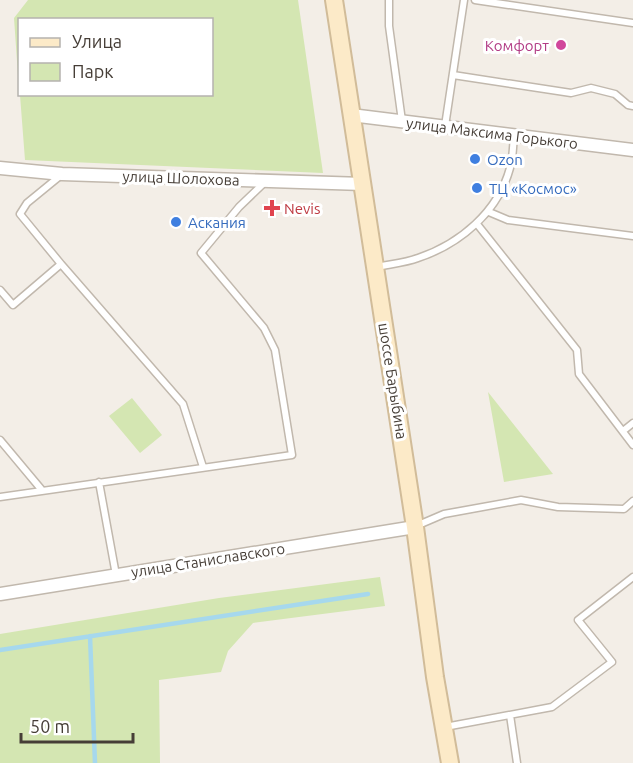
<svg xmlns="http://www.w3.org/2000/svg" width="633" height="763" font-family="Ubuntu,sans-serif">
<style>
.green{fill:#d4e6b2}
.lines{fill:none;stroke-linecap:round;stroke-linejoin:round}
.stream{stroke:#a6d8ed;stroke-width:4.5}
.lane-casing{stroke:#c1b8ad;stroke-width:9}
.street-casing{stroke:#c1b8ad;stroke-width:15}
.secondary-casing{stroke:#d1bc99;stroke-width:20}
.lane{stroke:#fff;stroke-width:6}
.street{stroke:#fff;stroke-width:12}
.secondary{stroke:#fceac8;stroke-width:16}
.hotel-dot{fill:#d1479c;stroke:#fff;stroke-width:2}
.shop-dot{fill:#3f7fe0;stroke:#fff;stroke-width:2}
.health-dot{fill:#e0444e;stroke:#fff;stroke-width:2}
.labels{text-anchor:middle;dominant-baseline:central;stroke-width:6;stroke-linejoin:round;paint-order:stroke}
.hotel-label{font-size:15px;fill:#b23c85;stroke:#fff;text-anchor:end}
.street-label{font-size:15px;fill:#463e37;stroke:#fff}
.shop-label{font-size:15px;fill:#366cbe;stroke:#fff;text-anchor:start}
.health-label{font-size:15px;fill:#be3a42;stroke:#fff;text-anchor:start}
</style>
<rect width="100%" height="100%" fill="#f3eee7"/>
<!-- green -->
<path class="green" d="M28 0H298L323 173 25 160 20 95 212 94V20H20L19 90 14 18Z
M488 392 553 474 504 482Z
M132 398 162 435 140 453 109 416Z
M380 577 385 606 253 623 228 651 221 672 159 680 160 763H0V634L219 598Z"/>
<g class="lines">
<!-- stream -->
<path class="stream" d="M90 636 95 763
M0 650 368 594"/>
<!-- lane casing -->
<g class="lane-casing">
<path id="lane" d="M389 0V26L402 121
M475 0 633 23
M453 75 571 93 591 88 615 94 628 105 633 106
M445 126 464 0
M489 212 508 220 633 236
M477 224 577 350 579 374 633 445
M61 264 183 404 203 467
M376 267C390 264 405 263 418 258 460 244 498 212 510 168 513 158 513 146 514 135
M0 290 13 305 61 264 20 214 27 203 60 176
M623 431 633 423
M0 440 41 489
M99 482 116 575
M0 497 292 455 275 350 264 328 201 253 239 207 266 181
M416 526 444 514 521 500 558 507 624 509 633 501
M510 715 517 763
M445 727 552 707 612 662 578 620 633 577"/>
</g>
<!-- street casing -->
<g class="street-casing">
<path id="street" d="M351 115 633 150
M0 168 62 174 363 184
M0 594 415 527"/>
</g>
<!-- secondary casing -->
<g class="secondary-casing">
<path id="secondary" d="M334 0 415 527 435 677 450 763"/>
</g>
<!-- lane -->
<use href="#lane" class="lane"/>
<!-- street -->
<use href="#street" class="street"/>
<!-- secondary -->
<use href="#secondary" class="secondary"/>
</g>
<!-- markers -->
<circle class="hotel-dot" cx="561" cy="45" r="6"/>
<g class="shop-dot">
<circle cx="475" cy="159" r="6"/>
<circle cx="477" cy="188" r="6"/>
<circle cx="176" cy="222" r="6"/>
</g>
<path class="health-dot" d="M269 199h6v6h6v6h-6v6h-6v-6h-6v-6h6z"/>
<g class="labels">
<!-- hotel labels -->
<g class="hotel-label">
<text x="549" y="45">Комфорт</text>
</g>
<!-- street labels -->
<g class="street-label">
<text transform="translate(492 133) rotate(7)">улица Максима Горького</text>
<text transform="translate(181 178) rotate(2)">улица Шолохова</text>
<text transform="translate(393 381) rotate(81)">шоссе Барыбина</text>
<text transform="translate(208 560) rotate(-9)">улица Станиславского</text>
</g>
<!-- shop labels -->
<g class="shop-label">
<text x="487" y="159">Ozon</text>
<text x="489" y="188">ТЦ «Космос»</text>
<text x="188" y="222">Аскания</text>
</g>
<!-- health labels -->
<g class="health-label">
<text x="284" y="208">Nevis</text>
</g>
</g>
<!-- legend -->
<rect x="18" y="18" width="195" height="78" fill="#ffffff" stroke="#b5b2af" stroke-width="1.5"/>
<rect x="30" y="38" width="30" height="9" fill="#fceac8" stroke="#b5b2af" stroke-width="1.5"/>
<text x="72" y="48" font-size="18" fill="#463e37">Улица</text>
<rect x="30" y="63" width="30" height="18" fill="#d4e6b2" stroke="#b5b2af" stroke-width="1.5"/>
<text x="72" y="78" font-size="18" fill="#463e37">Парк</text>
<!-- scale -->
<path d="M21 733v9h112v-9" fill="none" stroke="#463e37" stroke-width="3"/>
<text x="30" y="733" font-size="18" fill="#463e37" stroke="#ffffff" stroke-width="4.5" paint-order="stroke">50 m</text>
</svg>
